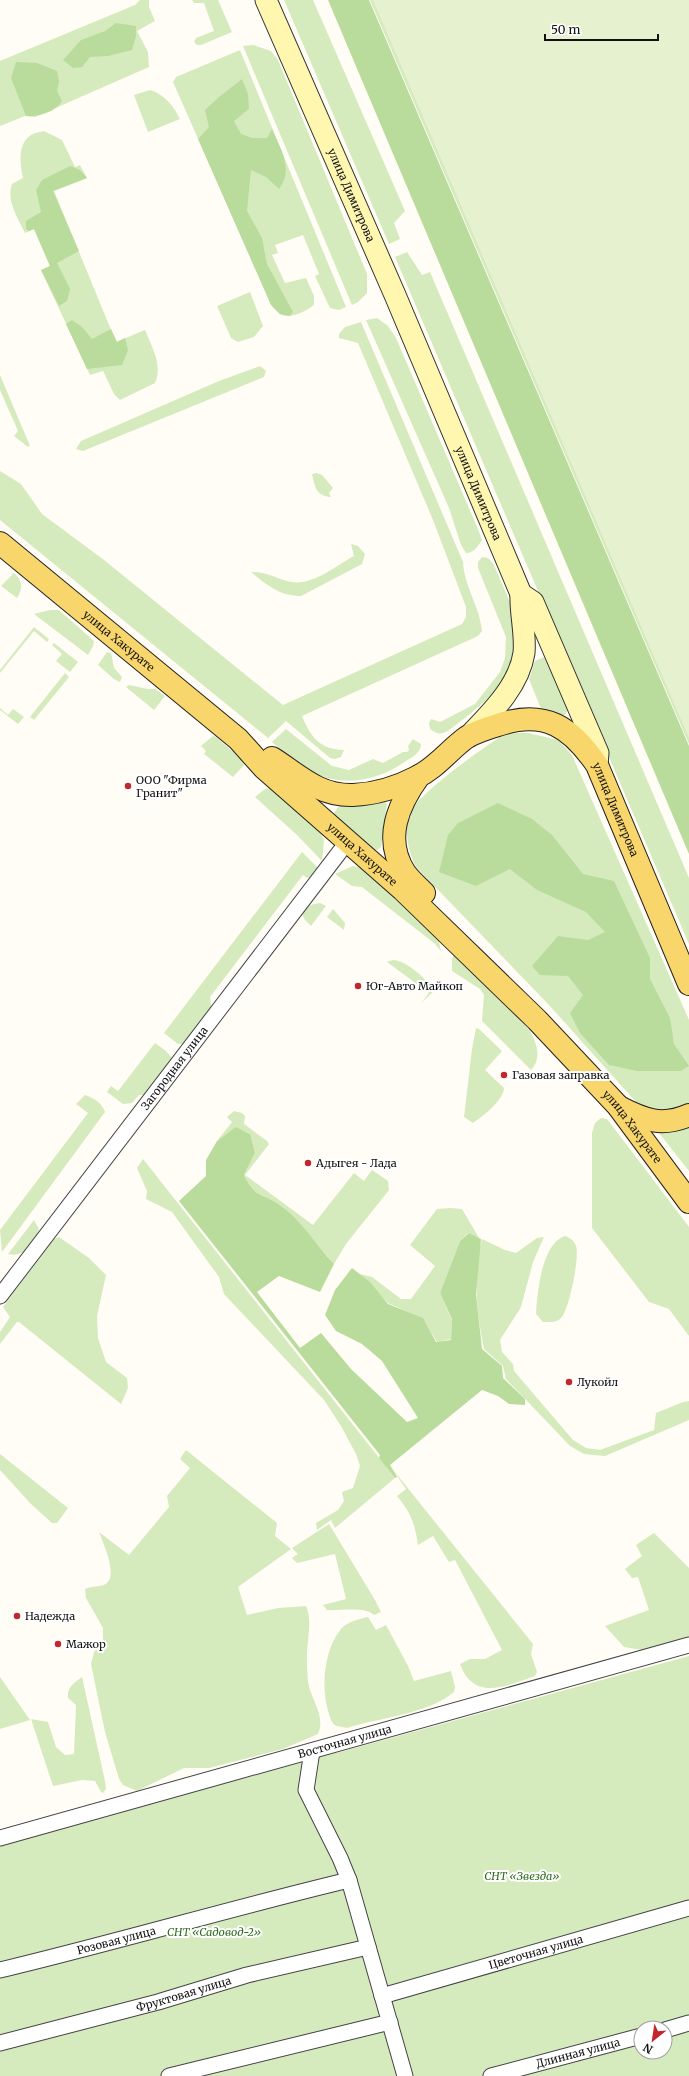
<svg xmlns="http://www.w3.org/2000/svg" width="689" height="2076" font-family="Merriweather,serif">
<style>
.green{fill:#d5ebbd;fill-rule:evenodd}
.forest{fill:#b9dc9c}
.pitch{fill:#e6f2cf}
.lines{fill:none;stroke-linecap:round;stroke-linejoin:round}
.minor-casing{stroke:#444;stroke-width:17}
.secondary-casing{stroke:#333;stroke-width:23}
.primary-casing{stroke:#222;stroke-width:24}
.minor{stroke:#fff;stroke-width:15}
.secondary{stroke:#fff6b0;stroke-width:21}
.primary{stroke:#f9d66b;stroke-width:22}
.poi-dot{fill:#c4262e;stroke:#fff;stroke-width:1.5}
.labels{text-anchor:middle;dominant-baseline:central;stroke-width:4;stroke-linejoin:round;paint-order:stroke}
.street-label{font-size:11px;fill:#111;stroke:#fff}
.poi-label{font-size:11px;fill:#111;stroke:#fff;text-anchor:start}
.park-label{font-size:11px;font-style:italic;fill:#2f6b1f;stroke:#fff}
</style>
<rect width="100%" height="100%" fill="#fffdf5"/>
<!-- green -->
<path class="green" d="M140 0H149V7L155 21 137 31 148 52 149 67 35 117 25 116 0 126V61L135 5Z
M192 0H218L232 32 201 45H197L194 42 196 38 214 31 204 3H194Z
M284 0H313L405 211 394 223 400 239 389 244Z
M370 0H384L689 703V744Z
M253 45 271 51 278 60 367 274V293L358 302 352 305 243 46Z
M240 50 346 307 339 310 330 308 315 276 319 274 303 235 275 245 278 253 272 255 285 283 306 278 314 296V305C306 311 290 320 280 314 277 312 273 307 271 304L173 82 176 77Z
M150 90C165 95 173 105 180 119L148 132 134 95Z
M44 131 62 140 75 167 80 165 87 178 54 191 116 342 145 330C152 348 163 365 155 383L120 400 114 394 103 371 90 375 41 270 50 266 34 229 25 233C18 218 6 201 12 184L23 178C20 165 17 144 31 135 34 133 40 132 44 131Z
M407 252 422 275 430 272 689 878V944L395 257Z
M250 292 263 326 254 337 238 342 231 338 217 306Z
M377 318 388 326 396 338 478 529 482 540C478 546 474 553 466 553L461 545 449 508 366 320Z
M361 322 463 562C464 586 480 607 482 631L478 636 302 716C310 736 320 750 344 750L341 757 335 759 330 758 286 721 268 738 0 520V471L21 484 42 514 104 560 283 705 462 624 466 617V607L433 520 358 343 339 338V334L345 327Z
M260 366 266 371 264 377 83 451 76 449 81 441 219 381Z
M0 375 30 446 28 447 14 436 18 431 0 390Z
M317 473 322 475 333 488 329 493 331 497C316 496 315 487 312 474Z
M351 544 358 546 365 554 362 564 301 596C280 596 267 585 251 572 264 571 274 577 287 581 310 588 334 567 354 556Z
M482 557 488 558 493 563C500 580 509 597 514 615 528 672 488 700 448 731 440 735 437 734 430 729L429 723 431 719 440 722 475 704 500 672 505 658 506 637 478 568V562Z
M14 573C23 581 23 589 17 598L1 586Z
M50 610H59L94 641 93 646 88 655 34 614Z
M34 627 49 639 47 642 34 631 0 673V670Z
M54 643 78 662 70 672 56 661 62 654 52 645Z
M107 652 111 653 114 668 122 677 120 682 114 679 98 665Z
M544 657 549 660 570 706 565 715H560L541 709 529 679 535 661Z
M65 673 69 677 34 720 30 717Z
M129 685 148 689H155L165 696 154 710 126 687Z
M0 708 8 715 13 709 24 717 18 724 0 710Z
M286 729 332 766 349 770 373 759 383 763 403 752H407L409 750 408 746 413 739 421 744C421 754 410 758 403 763 377 780 346 787 316 774 299 767 285 753 272 742Z
M507 733H528L558 740 572 755 689 1020V1105C663 1114 662 1116 636 1102L549 1005 416 867C408 851 403 828 411 811 421 792 487 744 507 733Z
M213 736 216 737 246 763 233 777 204 754 206 751 201 746Z
M275 787 320 831 324 840 322 861 297 835 255 797 265 789Z
M385 802 387 804 381 847 377 850 373 849 336 817 334 813 340 805Z
M302 852 318 868 312 876 307 878 303 875 210 997 212 1011 185 1044H178L164 1033Z
M353 866 363 868 438 938 441 951 434 943 362 887 352 886 335 874Z
M320 903 326 906 311 926 305 920 302 914C307 906 311 904 320 903Z
M333 909 345 923 344 930 327 917Z
M455 953 530 1031C537 1044 542 1058 531 1070L482 1021 484 995 480 989 452 971V959Z
M393 960C406 960 428 980 434 991L421 1003 429 993 387 962Z
M476 1028 479 1029 502 1051 485 1070 504 1088C503 1101 483 1116 473 1123L464 1117 472 1049Z
M155 1043 166 1051 172 1058 171 1065 147 1095H139L132 1103 123 1104 107 1092 111 1086 118 1091Z
M85 1095C94 1098 102 1103 105 1112L2 1252 0 1230 88 1113 76 1104Z
M234 1111 242 1113 245 1116 244 1124 267 1141 269 1144 245 1175 313 1225 354 1173 364 1181 372 1170 388 1181 389 1190 346 1244 334 1264 302 1227 281 1206 252 1191 244 1175 255 1153 249 1133 236 1128 217 1141 232 1122 227 1117Z
M601 1118 607 1119 689 1227V1336L669 1309 649 1302 592 1228V1133L595 1123Z
M689 1126V1171L659 1133 670 1132Z
M143 1159 395 1478 335 1528 331 1520 317 1530 316 1523 338 1510 344 1501 342 1492 353 1488 360 1466 356 1454 341 1426 324 1400 224 1294 219 1277 172 1212 146 1199 147 1191 137 1168Z
M450 1208 462 1209 479 1238 468 1233 460 1241 440 1293 452 1320 451 1339 437 1342 423 1319 388 1303 360 1274 372 1277 401 1299H411L435 1266 410 1245 437 1209Z
M34 1220 39 1229C37 1244 23 1258 8 1254Z
M565 1236C570 1238 574 1240 576 1246 580 1256 569 1311 561 1318 556 1323 549 1322 543 1322L536 1314C537 1293 542 1243 565 1236Z
M59 1237 89 1258 106 1275 97 1316 98 1338 106 1362 127 1378 128 1388 121 1404 19 1322H17L0 1344V1332L10 1317 3 1307 54 1239Z
M544 1237 533 1262 521 1307 500 1340 502 1352 513 1364 514 1371 573 1440 586 1448 600 1450 654 1430 656 1413 683 1402 689 1401V1420L605 1456 584 1454 570 1446 506 1379 503 1366 484 1349C477 1314 472 1274 482 1239L505 1250 516 1253 537 1238Z
M186 1450 277 1523 275 1536 291 1549 238 1587 247 1615 278 1608 306 1606C311 1618 309 1628 308 1642 306 1654 307 1669 308 1682 311 1700 326 1716 318 1734L283 1749 209 1768H184L137 1791 123 1785 119 1779 105 1732 91 1664 94 1652 103 1641V1628L86 1598 85 1589C91 1586 98 1587 104 1585 120 1578 103 1543 99 1532L129 1555 169 1507 167 1496 190 1468 180 1459Z
M0 1454 68 1508 57 1523H52L31 1504 0 1470Z
M390 1466 533 1644 531 1654 537 1672 535 1676C506 1686 474 1702 460 1664L470 1659H485L502 1650 455 1560 449 1562 433 1536 418 1545C415 1524 411 1513 397 1496L406 1489Z
M329 1524 375 1600 381 1612 374 1615C364 1606 342 1611 327 1610L323 1605 346 1599 335 1554 297 1563 292 1558 298 1554 292 1548Z
M654 1533 689 1568V1637L642 1650 624 1647 605 1626 649 1610 638 1577 632 1578 625 1569 642 1556 636 1545Z
M368 1617 376 1630 386 1625 408 1666 414 1681 451 1671 455 1687 454 1692C426 1715 381 1717 347 1728 344 1727 340 1727 337 1726 331 1724 330 1716 328 1711 321 1685 324 1652 340 1630 346 1622 359 1619 368 1617Z
M689 1656V2076H0V1846L312 1751 336 1753ZM641 2028H665V2052H641Z
M0 1677 30 1720 0 1729Z
M82 1677 105 1781 106 1789 103 1793 101 1792 95 1781 82 1780 53 1786 31 1719 48 1722 56 1747 65 1755 74 1754 76 1705 68 1698C67 1687 73 1684 82 1677Z"/>
<!-- forest -->
<path class="forest" d="M328 0H369L689 746V854Z
M116 23 136 26V36L132 50 108 56 90 57 82 67 73 68 63 60 81 40 105 31Z
M16 62 37 63 57 71 59 81 57 91 62 101C56 112 38 117 26 116L11 78Z
M242 79 248 94 249 109 234 121 241 134 252 138H267L272 129C281 150 294 169 279 189L266 177 251 170 247 211 262 238 267 264 293 312 290 316 280 314 271 305 198 139 209 127 205 110 219 97Z
M70 166 80 170 87 178 53 191 79 251 57 263 70 289 67 301 59 306 41 270 50 266 34 229 29 231 26 229V221L41 212 36 190 42 180Z
M72 320 82 327 92 339 111 329 117 342 125 338 128 350 122 365 87 369 66 324Z
M498 803 532 819 552 835 583 874 614 881 650 958V979L670 1018 674 1044 689 1066 681 1071H637L609 1065 580 1033 570 1013 583 995 568 976 540 975 532 966 558 936 588 940 605 932 586 912 537 890 510 869 476 886 439 872 448 835 458 823Z
M236 1127 250 1134 255 1153 244 1175C256 1200 261 1192 281 1206 302 1221 316 1245 334 1264L320 1292 279 1276 257 1292 300 1348 321 1333 351 1369 407 1422 418 1418 382 1361 362 1344 336 1331 325 1315 335 1290 352 1268 370 1282 388 1304 423 1318 436 1342 451 1340 452 1319 440 1293 460 1241 469 1233 481 1239 476 1294 482 1349 502 1366 503 1378 525 1399V1405L509 1404 498 1396 482 1390 390 1465 397 1477 395 1478 379 1458 380 1455 179 1201 206 1176V1160L217 1141Z"/>
<!-- pitch -->
<path class="pitch" d="M373 0H689V738Z"/>
<g class="lines">
<!-- minor casing -->
<g class="minor-casing">
<g id="minor">
<path id="s1" d="M0 1296 348 841"/>
<path d="M312 1751 306 1790 340 1858 349 1880 405 2076"/>
<path id="s2" d="M0 1838 689 1645"/>
<path id="s3" d="M0 1970C117 1942 232 1908 349 1880"/>
<path id="s4" d="M382 1996 689 1908"/>
<path d="M665 2030 689 2023"/>
<path id="s5" d="M0 2043 158 2002 247 1975 368 1947"/>
<path d="M169 2076 390 2022"/>
<path id="s6" d="M491 2076 641 2036"/>
</g>
</g>
<!-- secondary casing -->
<g class="secondary-casing">
<g id="secondary">
<path id="s7" d="M266 0 395 295 521 594 533 602 598 753 597 765"/>
<path d="M468 737C491 713 519 686 524 653 526 634 520 613 521 594"/>
</g>
</g>
<!-- primary casing -->
<g class="primary-casing">
<g id="primary">
<path id="s8" d="M0 543 238 739 264 768 403 890 537 1020 618 1106 689 1202"/>
<path id="s9" d="M272 758C299 775 318 796 353 795 375 794 398 787 417 777 436 768 450 749 467 737 476 732 488 728 498 725 545 709 571 727 597 765L689 984"/>
<path d="M419 776C398 805 383 839 405 873 410 880 418 887 424 893"/>
<path d="M619 1107C644 1120 662 1127 689 1115"/>
</g>
</g>
<!-- minor -->
<use href="#minor" class="minor"/>
<!-- secondary -->
<use href="#secondary" class="secondary"/>
<!-- primary -->
<use href="#primary" class="primary"/>
</g>
<!-- markers -->
<g class="poi-dot">
<circle cx="128" cy="786" r="4"/>
<circle cx="358" cy="986" r="4"/>
<circle cx="504" cy="1075" r="4"/>
<circle cx="308" cy="1163" r="4"/>
<circle cx="569" cy="1382" r="4"/>
<circle cx="17" cy="1616" r="4"/>
<circle cx="58" cy="1644" r="4"/>
</g>
<g class="labels">
<!-- street labels -->
<g class="street-label">
<text stroke="none"><textPath href="#s7" startOffset="213">улица Димитрова</textPath></text>
<text stroke="none"><textPath href="#s7" startOffset="537">улица Димитрова</textPath></text>
<text stroke="none"><textPath href="#s8" startOffset="154">улица Хакурате</textPath></text>
<text stroke="none"><textPath href="#s9" startOffset="421">улица Димитрова</textPath></text>
<text stroke="none"><textPath href="#s8" startOffset="478">улица Хакурате</textPath></text>
<text stroke="none"><textPath href="#s1" startOffset="287">Загородная улица</textPath></text>
<text stroke="none"><textPath href="#s8" startOffset="862">улица Хакурате</textPath></text>
<text stroke="none"><textPath href="#s2" startOffset="358">Восточная улица</textPath></text>
<text stroke="none"><textPath href="#s3" startOffset="120">Розовая улица</textPath></text>
<text stroke="none"><textPath href="#s4" startOffset="160">Цветочная улица</textPath></text>
<text stroke="none"><textPath href="#s5" startOffset="190">Фруктовая улица</textPath></text>
<text stroke="none"><textPath href="#s6" startOffset="90">Длинная улица</textPath></text>
</g>
<!-- poi labels -->
<g class="poi-label">
<text x="136" y="780">ООО "Фирма<tspan x="136" dy="13">Гранит"</tspan></text>
<text x="366" y="986">Юг-Авто Майкоп</text>
<text x="512" y="1075">Газовая заправка</text>
<text x="316" y="1163">Адыгея - Лада</text>
<text x="577" y="1382">Лукойл</text>
<text x="25" y="1616">Надежда</text>
<text x="66" y="1644">Мажор</text>
</g>
<!-- park labels -->
<g class="park-label">
<text x="522" y="1876">СНТ «Звезда»</text>
<text x="214" y="1932">СНТ «Садовод-2»</text>
</g>
</g>
<!-- north arrow -->
<g transform="translate(653 2040) rotate(210)"><circle r="19" fill="#ffffff" stroke="#a0a0a0"/>
<path d="M0-3L7 15L0 10L-7 15Z" fill="#c4262e"/>
<text y="-6" font-size="11" font-weight="bold" text-anchor="middle" fill="#111111">N</text>
</g>
<!-- scale -->
<path d="M545 34v6h113v-6" fill="none" stroke="#111111" stroke-width="2"/>
<text x="551" y="34" font-size="12" fill="#111111" stroke="#ffffff" stroke-width="3" paint-order="stroke">50 m</text>
</svg>
